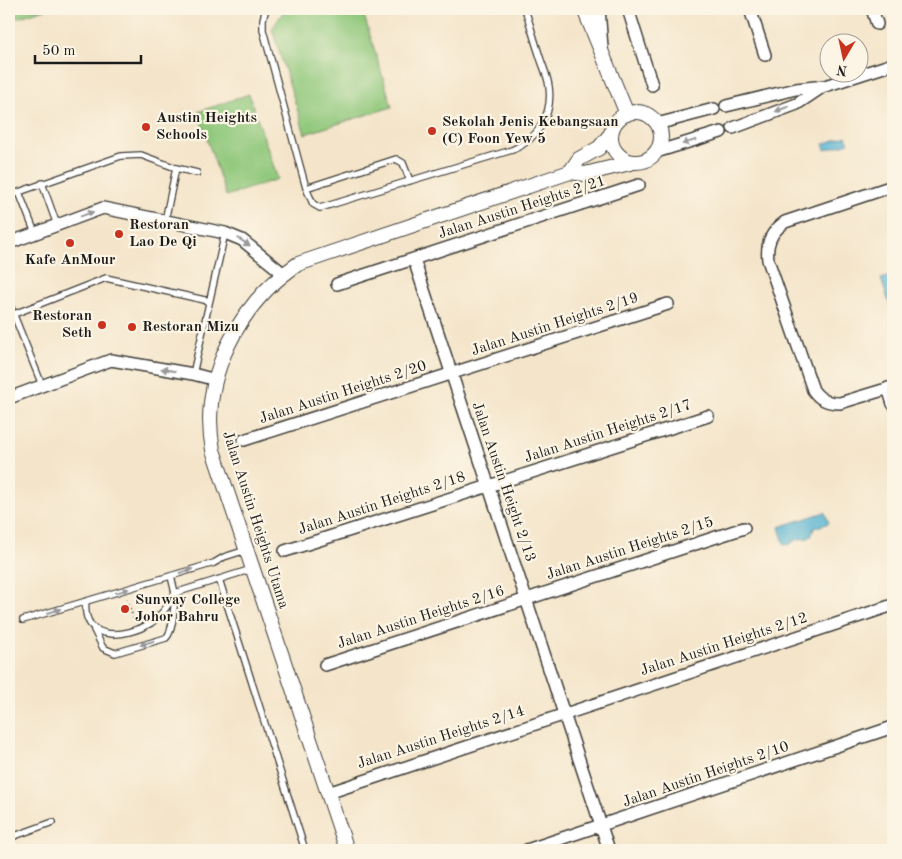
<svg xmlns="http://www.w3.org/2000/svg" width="902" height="859" font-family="'Old Standard TT',serif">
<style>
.green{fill:#90c87b;stroke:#56724c}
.water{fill:#54b2d2;stroke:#386777}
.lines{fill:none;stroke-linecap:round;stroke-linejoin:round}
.service-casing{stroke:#3c3a36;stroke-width:8}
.minor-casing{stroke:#3c3a36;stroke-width:14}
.tertiary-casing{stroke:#3c3a36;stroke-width:16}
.path{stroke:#3c3a36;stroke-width:2.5;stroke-dasharray:1 4;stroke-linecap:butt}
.service{stroke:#fff;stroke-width:5.5}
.minor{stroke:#fff;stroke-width:11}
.tertiary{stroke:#fff;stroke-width:14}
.oneway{fill:#999}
.poi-dot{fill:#c8321e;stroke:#fcf5e5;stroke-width:2}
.labels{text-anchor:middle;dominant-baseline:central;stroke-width:4.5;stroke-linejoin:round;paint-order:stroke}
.poi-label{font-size:15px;font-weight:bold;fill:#1c1c1c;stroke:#fcf5e5;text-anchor:start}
.street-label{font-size:15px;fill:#1c1c1c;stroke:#fcf5e5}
</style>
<rect width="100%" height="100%" fill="#fcf5e5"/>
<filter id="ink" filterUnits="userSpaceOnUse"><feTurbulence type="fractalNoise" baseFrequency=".02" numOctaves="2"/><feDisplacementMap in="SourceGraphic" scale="10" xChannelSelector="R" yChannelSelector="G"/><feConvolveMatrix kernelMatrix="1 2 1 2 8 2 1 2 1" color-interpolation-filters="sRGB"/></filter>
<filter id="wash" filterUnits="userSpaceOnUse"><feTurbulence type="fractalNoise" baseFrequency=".0096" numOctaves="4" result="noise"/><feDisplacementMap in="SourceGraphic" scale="20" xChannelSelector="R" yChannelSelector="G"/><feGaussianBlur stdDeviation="1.12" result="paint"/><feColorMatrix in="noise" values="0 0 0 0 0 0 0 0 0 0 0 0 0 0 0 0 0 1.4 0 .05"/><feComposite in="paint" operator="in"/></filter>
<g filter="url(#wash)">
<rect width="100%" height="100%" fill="#f4e5ca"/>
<!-- green -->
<path class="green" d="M10 9H46L13 19Z
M285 9H362L392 107 305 134 272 29Z
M249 94 278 179 226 196 198 112Z"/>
<!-- water -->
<path class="water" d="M846 136 849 143 825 150 823 144Z
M893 275V315L881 279Z
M825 512 829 523 814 528C810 543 807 536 797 540 794 541 792 543 789 545L784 544 779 527Z"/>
</g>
<g filter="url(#ink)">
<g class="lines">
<!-- service casing -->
<g class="service-casing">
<path id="service" d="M266 9 263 19V30L306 188 313 204 320 208 512 150C537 140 553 115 549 87 548 76 542 65 539 54 534 39 530 24 525 9
M42 183 57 225
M306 188 396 159 403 163 410 181
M19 192 121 156 141 155 176 168 197 173
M9 196 19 192 35 233
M165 221 176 168
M9 303 42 385
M9 316 106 278 209 301
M193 374 225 233
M219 579 305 850
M86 601C81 643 126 638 151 623 162 615 169 605 175 593L171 576
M23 620 214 563 224 557 246 550
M94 630 103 648 115 653 166 638C174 631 174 604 175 593L252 569
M9 838 53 822"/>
</g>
<!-- minor casing -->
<g class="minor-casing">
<path id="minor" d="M599 9 602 47
M628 9 652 85
M750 9 765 55
M872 9 877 24
M726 106 796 89 825 86 893 64
M657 124 714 109
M733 128 797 104 821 88
M656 152 721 132
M893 186 785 222C771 232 766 243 768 260L813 390C820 400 828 403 840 403L893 387
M9 243 103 208 225 233 242 240 284 274
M414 260 609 850
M337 284 639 185
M888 388 893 404
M9 398 111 360 193 374 216 380
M244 440 668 304
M285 551 708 416
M325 665 744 528
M328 793 893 605
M527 850 893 727"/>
</g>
<!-- tertiary casing -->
<g class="tertiary-casing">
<path id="tertiary" d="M584 9 627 114
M611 137a25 25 0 1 1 50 0a25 25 0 1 1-50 0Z
M570 172 579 159 599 148 610 135
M347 850 213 450C199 379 239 303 298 264L570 172 585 174 634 162"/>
</g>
<!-- path -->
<path class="path" d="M126 599 135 622"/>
<!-- service -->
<use href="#service" class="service"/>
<!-- minor -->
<use href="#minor" class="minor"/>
<!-- tertiary -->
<use href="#tertiary" class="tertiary"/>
</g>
<!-- one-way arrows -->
<defs><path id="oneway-solid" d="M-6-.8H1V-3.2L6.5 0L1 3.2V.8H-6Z" transform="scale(1.25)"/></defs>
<g class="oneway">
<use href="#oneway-solid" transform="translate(782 109) rotate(159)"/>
<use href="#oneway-solid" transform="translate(689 142) rotate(163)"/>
<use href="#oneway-solid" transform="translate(87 214) rotate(-20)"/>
<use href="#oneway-solid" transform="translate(244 242) rotate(33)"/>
<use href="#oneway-solid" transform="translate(168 370) rotate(-170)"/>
<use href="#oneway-solid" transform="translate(186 571) rotate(-17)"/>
<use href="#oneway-solid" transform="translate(122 591) rotate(-17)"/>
<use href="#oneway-solid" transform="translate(54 611) rotate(-17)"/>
<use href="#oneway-solid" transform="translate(147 643) rotate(163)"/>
</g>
</g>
<!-- markers -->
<g class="poi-dot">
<circle cx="146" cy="127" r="5"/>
<circle cx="432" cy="131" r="5"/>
<circle cx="119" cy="234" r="5"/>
<circle cx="70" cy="243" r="5"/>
<circle cx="102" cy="325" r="5"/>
<circle cx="132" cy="327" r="5"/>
<circle cx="125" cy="609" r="5"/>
</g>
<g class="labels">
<!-- poi labels -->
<g class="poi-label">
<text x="156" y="118">Austin Heights<tspan x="156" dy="17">Schools</tspan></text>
<text x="442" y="122">Sekolah Jenis Kebangsaan<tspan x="442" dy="17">(C) Foon Yew 5</tspan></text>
<text x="129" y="225">Restoran<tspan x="129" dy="17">Lao De Qi</tspan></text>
<text x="70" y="260" text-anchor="middle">Kafe AnMour</text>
<text x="92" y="316" text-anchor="end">Restoran<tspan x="92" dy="17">Seth</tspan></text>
<text x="142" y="327">Restoran Mizu</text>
<text x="135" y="600">Sunway College<tspan x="135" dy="17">Johor Bahru</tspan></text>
</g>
<!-- street labels -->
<g class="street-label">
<text transform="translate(522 208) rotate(-18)">Jalan Austin Heights 2/21</text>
<text transform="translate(555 325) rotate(-18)">Jalan Austin Heights 2/19</text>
<text transform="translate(343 393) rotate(-18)">Jalan Austin Heights 2/20</text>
<text transform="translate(608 432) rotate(-18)">Jalan Austin Heights 2/17</text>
<text transform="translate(503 482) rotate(71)">Jalan Austin Height 2/13</text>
<text transform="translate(382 504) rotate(-18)">Jalan Austin Heights 2/18</text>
<text transform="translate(255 520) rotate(72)">Jalan Austin Heights Utama</text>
<text transform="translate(630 549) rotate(-18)">Jalan Austin Heights 2/15</text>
<text transform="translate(421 618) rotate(-18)">Jalan Austin Heights 2/16</text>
<text transform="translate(724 645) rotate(-18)">Jalan Austin Heights 2/12</text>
<text transform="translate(441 738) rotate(-18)">Jalan Austin Heights 2/14</text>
<text transform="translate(706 775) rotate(-19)">Jalan Austin Heights 2/10</text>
</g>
</g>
<!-- margin -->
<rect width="902" height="859" fill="none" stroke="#fcf5e5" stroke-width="30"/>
<!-- north arrow -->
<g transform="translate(844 58) rotate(189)"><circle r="24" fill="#fcf5e5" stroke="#a29e95"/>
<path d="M0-4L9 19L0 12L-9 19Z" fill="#c8321e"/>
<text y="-8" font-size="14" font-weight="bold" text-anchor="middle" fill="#1c1c1c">N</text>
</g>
<!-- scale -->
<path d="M35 55v8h106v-8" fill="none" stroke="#1c1c1c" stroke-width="2.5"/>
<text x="42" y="55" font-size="15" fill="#1c1c1c" stroke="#fcf5e5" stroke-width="4" paint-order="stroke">50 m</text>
</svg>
